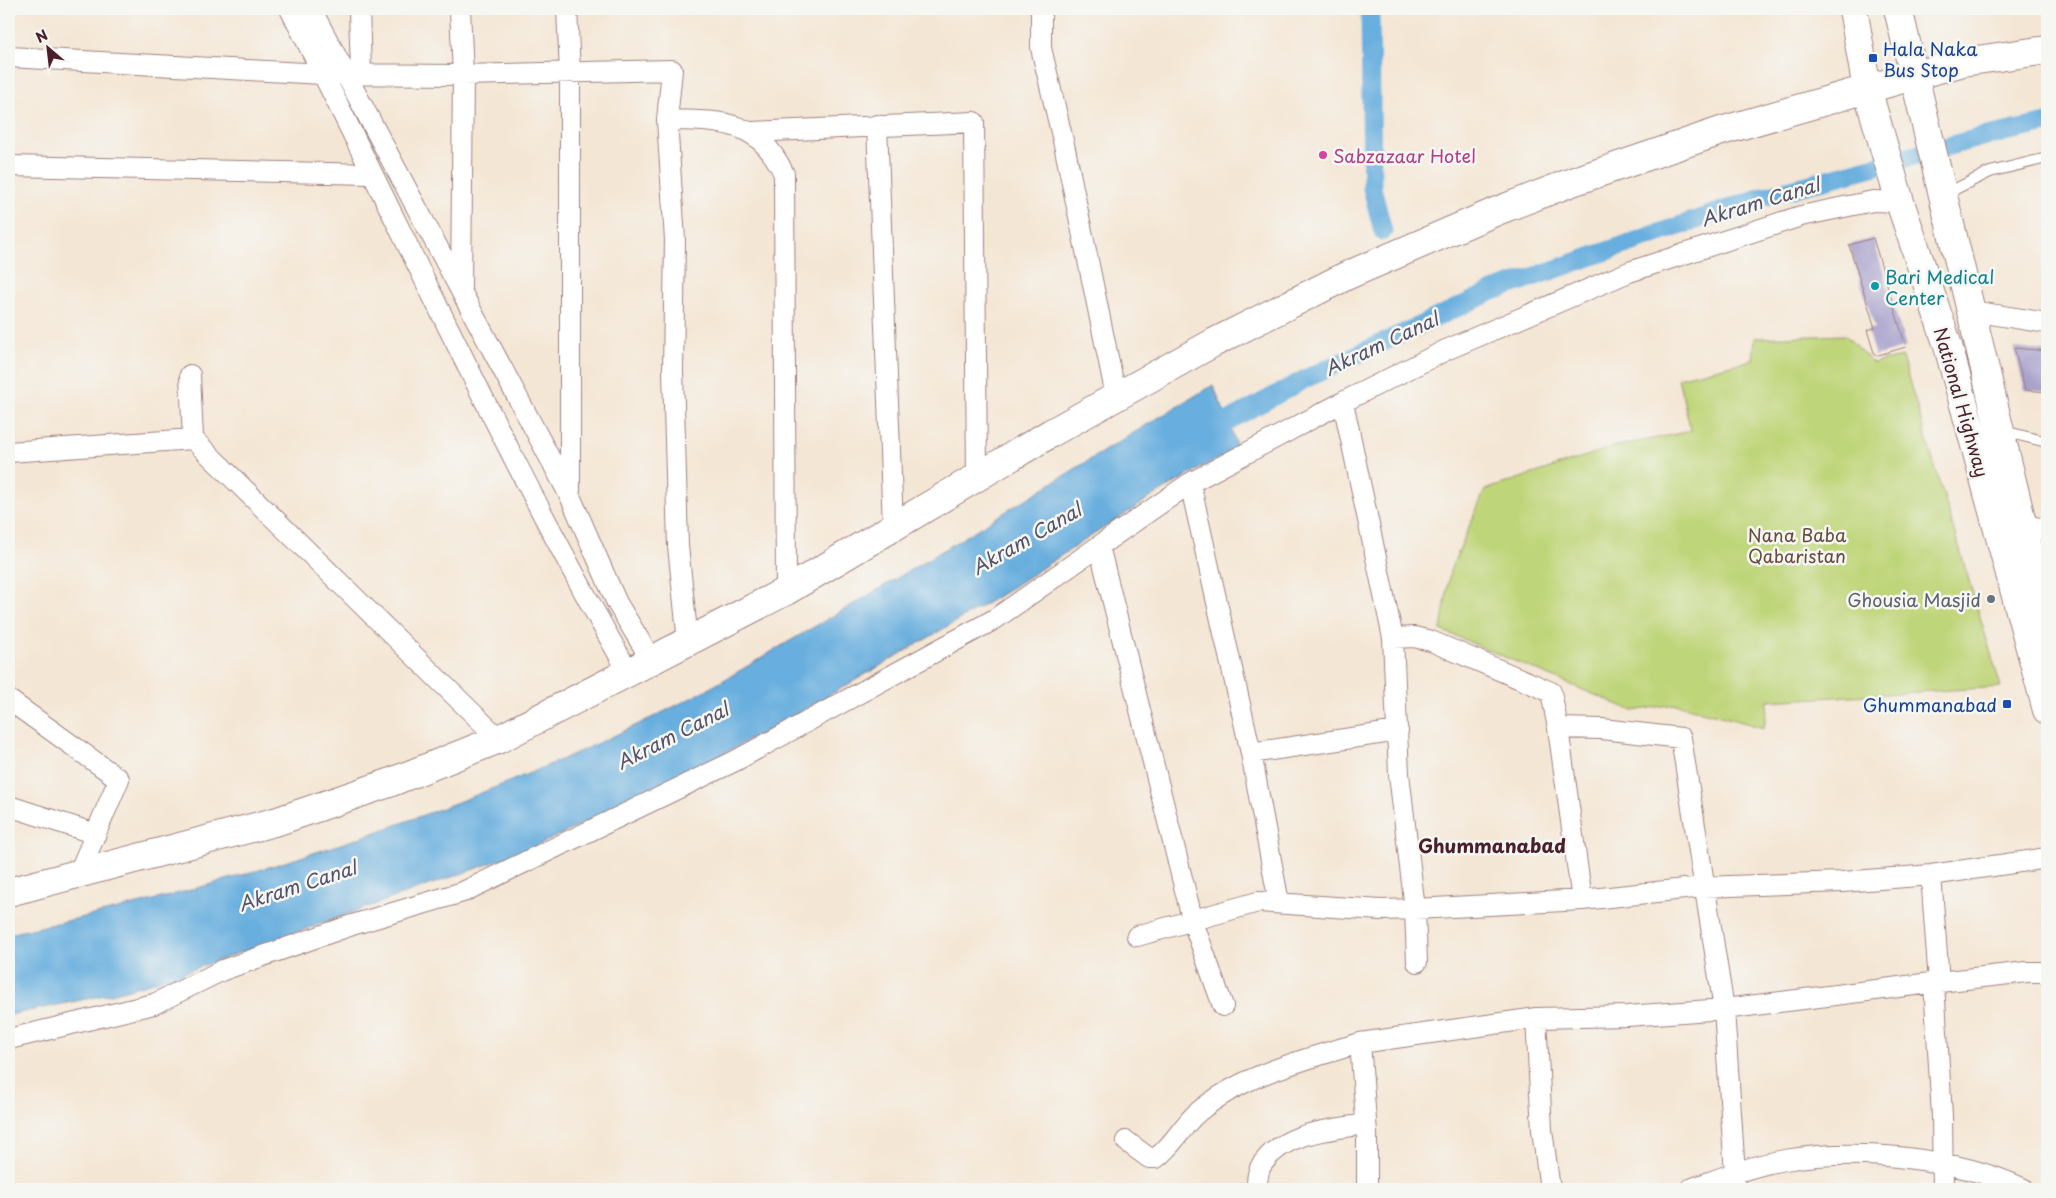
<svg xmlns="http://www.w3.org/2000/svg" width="2056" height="1198" font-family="'Playpen Sans',sans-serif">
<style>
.green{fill:#bfd579;stroke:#847a52}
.water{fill:#67aede;stroke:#586684}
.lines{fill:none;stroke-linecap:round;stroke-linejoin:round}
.canal{stroke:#67aede;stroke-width:19}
.building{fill:#a59fca}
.lane-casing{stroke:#9f8280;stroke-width:12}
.street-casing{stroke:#9f8280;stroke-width:22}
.secondary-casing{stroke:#9f8280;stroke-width:30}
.highway-casing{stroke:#9f8280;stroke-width:30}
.lane{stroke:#fff;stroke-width:10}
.street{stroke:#fff;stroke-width:20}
.secondary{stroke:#fff;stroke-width:28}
.highway{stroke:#fff;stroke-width:28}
.transit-dot{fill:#1a4fb4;stroke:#f6f6f2;stroke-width:2}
.hotel-dot{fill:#d1479c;stroke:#f6f6f2;stroke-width:2}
.culture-dot{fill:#0f9aa8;stroke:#f6f6f2;stroke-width:2}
.worship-dot{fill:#6b7280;stroke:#f6f6f2;stroke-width:2}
.labels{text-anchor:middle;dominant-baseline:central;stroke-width:5;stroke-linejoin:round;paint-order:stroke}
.transit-label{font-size:18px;fill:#164399;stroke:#f6f6f2;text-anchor:start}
.hotel-label{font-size:18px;fill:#b23c85;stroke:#f6f6f2;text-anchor:start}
.culture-label{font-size:18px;fill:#0d838f;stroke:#f6f6f2;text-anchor:start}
.street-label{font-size:18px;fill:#4a1f2b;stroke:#f6f6f2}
.park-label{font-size:18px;fill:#674c3e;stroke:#f6f6f2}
.worship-label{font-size:18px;fill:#5b616d;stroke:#f6f6f2;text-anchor:end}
.water-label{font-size:19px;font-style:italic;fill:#54516a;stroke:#f6f6f2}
.neighbourhood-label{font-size:19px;font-weight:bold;fill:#4a1f2b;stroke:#f6f6f2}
</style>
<rect width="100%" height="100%" fill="#f6f6f2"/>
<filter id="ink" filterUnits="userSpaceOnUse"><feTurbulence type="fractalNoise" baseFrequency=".02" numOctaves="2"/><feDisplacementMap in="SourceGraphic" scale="10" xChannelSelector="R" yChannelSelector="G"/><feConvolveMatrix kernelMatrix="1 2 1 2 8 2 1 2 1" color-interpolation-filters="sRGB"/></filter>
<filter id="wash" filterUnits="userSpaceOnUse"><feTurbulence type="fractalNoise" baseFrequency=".0096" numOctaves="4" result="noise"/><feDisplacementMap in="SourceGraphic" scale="20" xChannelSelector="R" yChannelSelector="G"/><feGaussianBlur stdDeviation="1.12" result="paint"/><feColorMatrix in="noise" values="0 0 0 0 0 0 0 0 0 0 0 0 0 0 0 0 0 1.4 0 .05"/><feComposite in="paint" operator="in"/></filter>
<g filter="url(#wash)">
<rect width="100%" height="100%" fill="#f4e6d4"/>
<!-- green -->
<path class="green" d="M1845 335 1873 363 1902 357 2001 687 1768 701 1764 728 1676 704 1633 711 1441 630 1450 571 1485 490 1613 447 1691 431 1678 378 1753 360 1755 338Z"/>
<!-- water -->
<path class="water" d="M1213 385 1228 420 1238 450 1204 466 1150 498 994 599 885 663 776 726 632 802 522 852 180 974 115 993 9 1015V934C61 922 114 911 165 897 346 848 524 784 691 698 726 680 760 658 795 638 937 557 1073 468 1213 385Z"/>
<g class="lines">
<!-- canal -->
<path class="canal" d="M1370 9 1372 188 1383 231
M1208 432 1307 378 1493 291 1759 198 1978 138 2047 123"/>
</g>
<g id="blocks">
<!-- building -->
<path class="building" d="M1873 238 1906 347 1875 356 1867 330 1875 328 1849 245Z
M2014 348 2047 351V392L2025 390Z"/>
</g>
</g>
<g filter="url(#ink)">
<use href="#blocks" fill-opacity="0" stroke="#9f8280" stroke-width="1"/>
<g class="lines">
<!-- lane casing -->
<g class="lane-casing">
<path id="lane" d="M1945 194 1990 172 2047 158
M2003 431 2047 442"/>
</g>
<!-- street casing -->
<g class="street-casing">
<path id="street" d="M290 9C403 230 506 457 629 673
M311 9 570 496 617 603 652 661
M359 9 361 73
M460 9 463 75 461 290
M567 9 570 73V491
M1041 9V48L1065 149 1116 396
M9 57 323 74 463 75 672 70 667 120 675 240 673 370 678 546 688 642
M667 120C721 121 759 119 784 174L786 591
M877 125 893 526
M752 132 974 122 977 476
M9 166 372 174
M1971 311 2047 323
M190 375 193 439 499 739
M9 452 193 439
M1190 483 1099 546 1193 922 1223 1006
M2023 524 2047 530
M1393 638 1414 637 1431 641 1551 692 1558 728
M9 700 119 779 78 875
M1251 753 1398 731
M9 806 96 834
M1931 875 1939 982
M1582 900 1558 728 1602 729 1681 738 1724 1009 1736 1189
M1279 903 1251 753 1190 483 1343 402
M1137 936 1258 902 1381 910 1415 909 1582 900 1703 887 1842 882 1931 875 2047 858
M1417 962 1415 909 1399 774 1393 638 1343 402 1446 350 1629 272 1801 216 1873 201 1900 202
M1934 983 1942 1116 1943 1189
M1536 1018 1542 1130 1550 1189
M9 1039 154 1004 223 970 352 925 463 892 735 761 995 619 1099 546
M1126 1141 1149 1158H1156C1173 1146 1182 1126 1197 1113 1243 1074 1304 1060 1360 1043
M1257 1189C1257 1181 1257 1170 1263 1163 1286 1131 1331 1130 1366 1124
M1367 1189V1133L1360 1043 1536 1018 1627 1016 1724 1009 1939 982 2027 972H2047
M1690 1189C1721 1178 1753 1165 1785 1160 1858 1148 1956 1157 2024 1189"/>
</g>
<!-- secondary casing -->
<g class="secondary-casing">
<path id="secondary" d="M9 892 278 821 389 783 499 739 786 591 1051 433 1213 343 1346 276 1497 211 1572 182 1721 131 1867 89"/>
</g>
<!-- highway casing -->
<g class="highway-casing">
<path id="highway" d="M1853 9 1867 89 1900 202 1948 346 2047 710
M1898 9 2047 626
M1867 89 1963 62 2047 50"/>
</g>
<!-- lane -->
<use href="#lane" class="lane"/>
<!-- street -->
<use href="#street" class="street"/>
<!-- secondary -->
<use href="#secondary" class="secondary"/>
<!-- highway -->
<use href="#highway" class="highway"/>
</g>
</g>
<!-- markers -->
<g class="transit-dot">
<rect x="1868" y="53" width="10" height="10" rx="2.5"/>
<rect x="2002" y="699" width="10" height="10" rx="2.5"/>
</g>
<circle class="hotel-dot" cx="1323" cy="155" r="5"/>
<circle class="culture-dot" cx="1875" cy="286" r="5"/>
<circle class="worship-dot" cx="1991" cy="599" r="5"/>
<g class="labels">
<!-- transit labels -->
<g class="transit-label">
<text x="1883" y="48">Hala Naka<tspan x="1883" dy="21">Bus Stop</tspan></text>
<text x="1997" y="704" text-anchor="end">Ghummanabad</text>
</g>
<!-- hotel labels -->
<g class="hotel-label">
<text x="1333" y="155">Sabzazaar Hotel</text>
</g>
<!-- culture labels -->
<g class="culture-label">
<text x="1885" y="276">Bari Medical<tspan x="1885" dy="21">Center</tspan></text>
</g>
<!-- street labels -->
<g class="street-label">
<text transform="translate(1962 402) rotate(74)">National Highway</text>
</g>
<!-- park labels -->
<g class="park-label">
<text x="1797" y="534">Nana Baba<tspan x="1797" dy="21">Qabaristan</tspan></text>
</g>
<!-- worship labels -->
<g class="worship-label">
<text x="1981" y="599">Ghousia Masjid</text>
</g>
<!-- water labels -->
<g class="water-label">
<text transform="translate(1760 201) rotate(-17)">Akram Canal</text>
<text transform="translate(1381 343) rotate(-25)">Akram Canal</text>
<text transform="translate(1026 538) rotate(-30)">Akram Canal</text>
<text transform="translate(672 735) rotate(-27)">Akram Canal</text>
<text transform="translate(297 885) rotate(-18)">Akram Canal</text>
</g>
<!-- neighbourhood labels -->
<g class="neighbourhood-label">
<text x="1492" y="845">Ghummanabad</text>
</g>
</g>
<!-- margin -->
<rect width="2056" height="1198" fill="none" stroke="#f6f6f2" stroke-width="30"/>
<!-- north arrow -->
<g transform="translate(48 48) rotate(332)" stroke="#f6f6f2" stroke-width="4" paint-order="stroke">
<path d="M0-4L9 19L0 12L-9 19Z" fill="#4a1f2b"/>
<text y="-8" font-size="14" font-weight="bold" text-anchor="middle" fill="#4a1f2b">N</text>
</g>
</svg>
